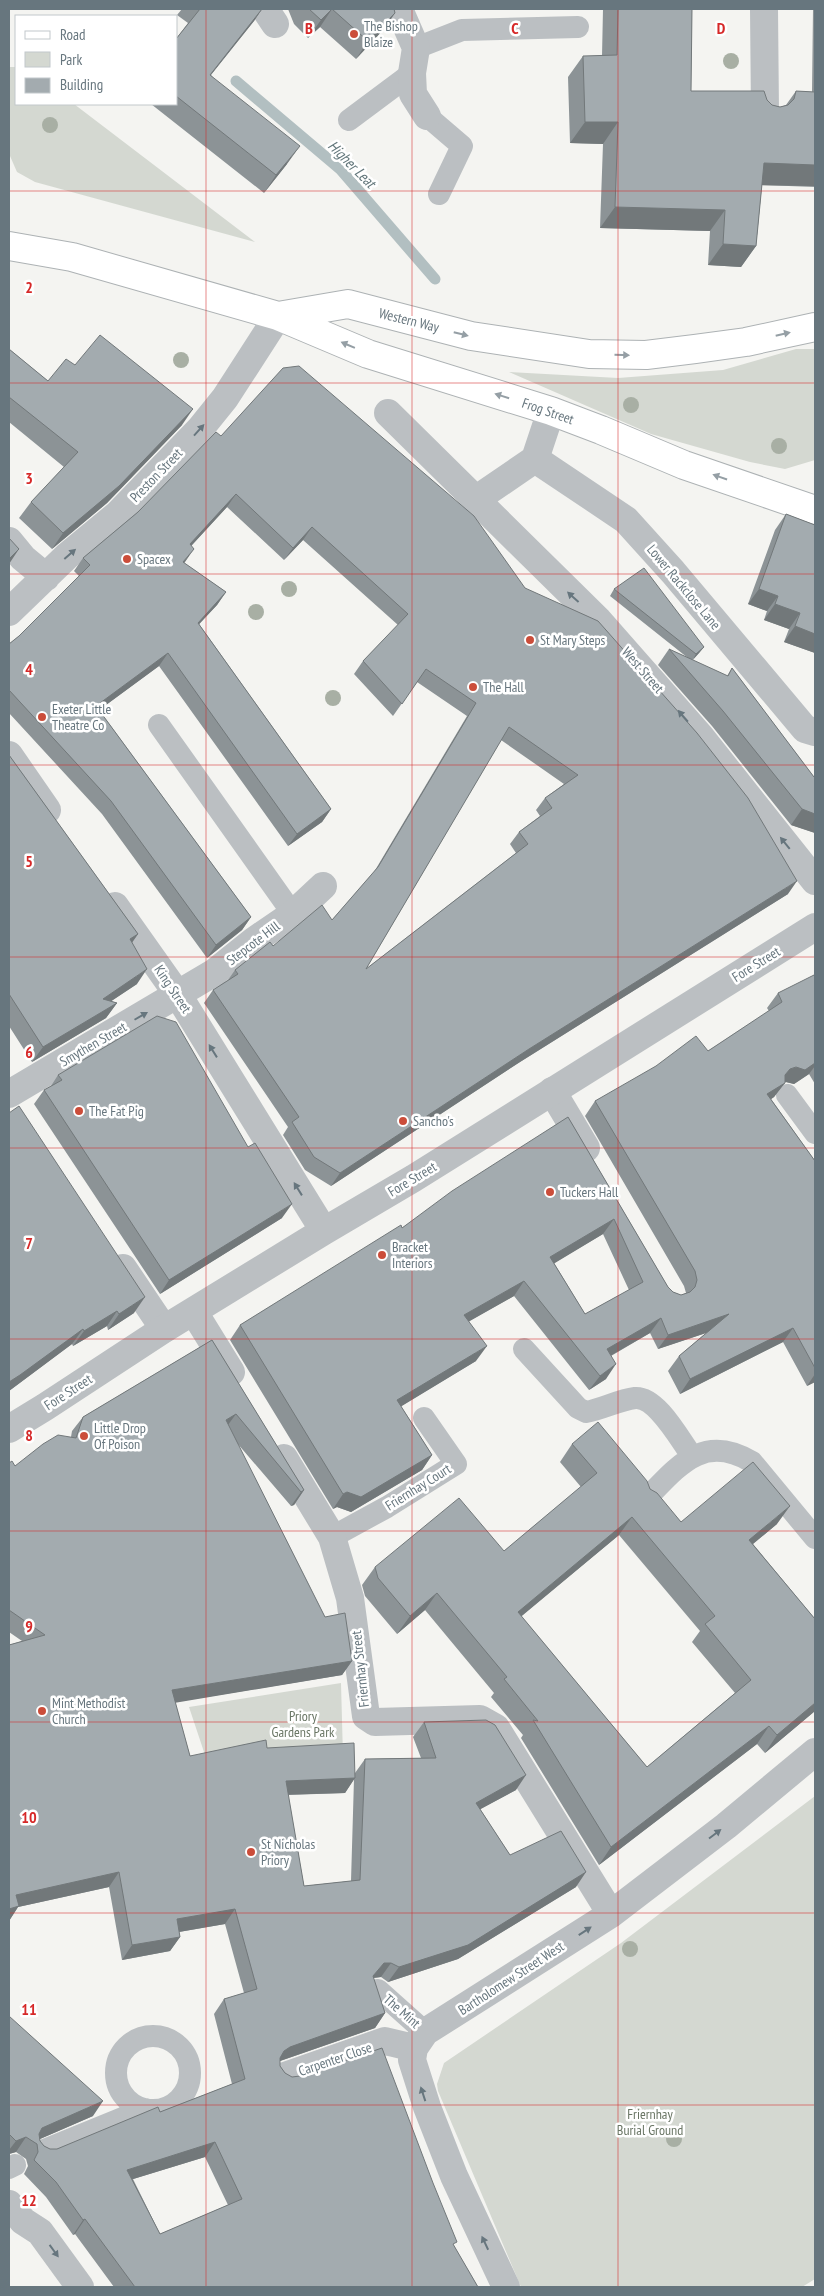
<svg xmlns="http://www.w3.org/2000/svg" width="824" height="2296" font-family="'PT Sans Narrow',sans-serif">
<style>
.green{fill:#d4d8d1}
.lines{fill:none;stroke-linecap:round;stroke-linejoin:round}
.stream{stroke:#b2bfc1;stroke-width:11}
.primary-casing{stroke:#adb2b4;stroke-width:30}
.service{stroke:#bbbfc2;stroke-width:22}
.pedestrian{stroke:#bbbfc2;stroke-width:28}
.minor{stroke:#bbbfc2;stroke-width:28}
.tertiary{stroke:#bbbfc2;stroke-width:28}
.primary{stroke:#fff;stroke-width:28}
.tree{fill:#a8afa4}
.wall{fill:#8c9396;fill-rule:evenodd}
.shaded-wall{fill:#72787a}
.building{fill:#a3abaf;stroke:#72787a;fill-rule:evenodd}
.oneway{fill:#959fa5}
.oneway2{fill:#67767e}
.grid{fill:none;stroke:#d62828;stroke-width:1;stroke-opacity:0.55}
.poi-dot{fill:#cb4d3a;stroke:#fff;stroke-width:2}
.labels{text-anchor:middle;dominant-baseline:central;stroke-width:5;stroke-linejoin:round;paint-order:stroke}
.poi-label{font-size:14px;fill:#67767e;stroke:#fff;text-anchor:start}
.street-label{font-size:14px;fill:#67767e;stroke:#fff}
.park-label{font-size:14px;fill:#6a7665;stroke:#fff}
.water-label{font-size:15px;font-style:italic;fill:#63777b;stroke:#fff}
.grid-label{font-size:16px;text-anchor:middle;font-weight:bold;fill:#d62828;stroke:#fff;stroke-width:5;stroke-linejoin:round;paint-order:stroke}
</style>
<rect width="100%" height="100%" fill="#f4f4f1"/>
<!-- green -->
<path class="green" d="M9 67H16V104H74L255 242 35 182 17 172 10 156Z
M796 349H815V460L785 469 750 462 651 434 509 372 618 378 723 370Z
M341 1683 343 1757 208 1764 189 1707Z
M815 1796V2279L802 2287H521L438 2091 437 2084 444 2063 621 1943Z"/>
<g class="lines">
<!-- stream -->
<path class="stream" d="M236 81 340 169 435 279"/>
<!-- primary casing -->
<g class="primary-casing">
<path id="primary" d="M9 246 72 257 278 316 348 304 471 336 589 354 646 355 695 349 746 342 815 327
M278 316 368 354 551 411 601 430 684 465 815 510"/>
</g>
<!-- service -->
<path class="service" d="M416 48 462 30 578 27
M427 116 462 146 439 194
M349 120 412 73
M159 725 293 914
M787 1095 815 1133
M524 1349 578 1408 586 1412C602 1409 619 1400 635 1398 657 1396 680 1440 692 1456
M647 1498C679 1465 704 1433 752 1462L815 1538
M332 1537 387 1507 456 1464 424 1418
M378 1990 425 2032
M116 2073a37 37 0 1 1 74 0a37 37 0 1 1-74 0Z
M42 2151 145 2109
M9 2168 15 2165"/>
<!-- pedestrian -->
<path class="pedestrian" d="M764 9 765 113
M552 1091 586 1148
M123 1268 164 1329"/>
<!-- minor -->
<path class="minor" d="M265 9 275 24
M399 9 416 48 412 73 413 94 427 116
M388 413 598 620 700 736 815 881
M535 459 626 520 673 572 805 729 815 732
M475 500 535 459 551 411
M9 541 23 558 46 577
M9 612 67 556 118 514 200 429 225 398 278 316
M9 755 47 810
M115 906 178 995 324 1231
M9 1094 215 972 255 940 293 914 323 886
M194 1312 231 1372
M9 1429 45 1407 164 1329 324 1231 414 1178 815 927
M284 1458 332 1537 350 1598 366 1716 375 1722 480 1719 496 1728 611 1914
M285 2076 385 2041 414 2048
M506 2287 454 2176 427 2107 412 2060 414 2048 425 2032 611 1914 726 1826 815 1752"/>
<!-- tertiary -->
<path class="tertiary" d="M9 2204 23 2221 40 2232 80 2287"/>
<!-- primary -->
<use href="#primary" class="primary"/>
</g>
<!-- trees -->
<g class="tree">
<circle cx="731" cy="61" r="8"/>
<circle cx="50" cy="125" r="8"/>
<circle cx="181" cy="360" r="8"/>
<circle cx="631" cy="405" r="8"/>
<circle cx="779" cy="446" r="8"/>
<circle cx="289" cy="589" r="8"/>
<circle cx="256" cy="612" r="8"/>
<circle cx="333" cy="698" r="8"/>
<circle cx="630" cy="1949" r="8"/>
<circle cx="674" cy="2139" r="8"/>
</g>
<!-- wall -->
<path class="wall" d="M182 9H262L254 21 211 75 287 164 264 193 151 104H176V39L188 23 177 15Z
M288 9H394L395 13 383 30 356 59 320 27 308 38 294 24Z
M603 9H692L691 91 767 100 772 105 780 107 786 105 796 91 812 92 813 9H815V200V187L762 185 756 246 741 267 708 265 710 231 600 228 603 144 570 143 568 77 583 56H602Z
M9 349 48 381 75 365 182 425 107 503 52 549 19 518 31 502 64 467 9 422Z
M221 436 525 588 788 894 520 1062 331 1186 305 1170 283 1135 288 1127 204 1003 213 990 228 980 235 970 273 946 332 920 374 872 467 716 417 682 393 716 354 674 363 661 398 625 303 540 284 560 227 507 191 546 184 563 226 592 217 605 199 624 331 809 322 822 288 846 159 666 99 710 251 917 242 930 207 958 102 814 9 713V644L19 636 79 576 74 571 83 558 138 512ZM501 740 564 784 545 798 536 810 540 816 519 832 510 844 516 853 366 969Z
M786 514 815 525V653L784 642 789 629 764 620 767 611 748 604 775 530Z
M614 589 704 647 699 653 692 660 727 676 732 668 814 777 815 833 791 825 712 726 658 665 669 649 688 658 610 596Z
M9 755 138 934 132 942 137 984 111 1001 117 1003 106 1018 32 1062 9 1026Z
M815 978V1084L809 1074 794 1084 786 1082H785L774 1097 771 1099 815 1161V1382L807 1386 783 1342 680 1394 668 1371 679 1356 706 1333 658 1349 650 1333 611 1356 606 1379 589 1390 514 1296 469 1321 476 1361 401 1406 432 1455 422 1470 351 1512 337 1507 333 1509 230 1340 240 1325 402 1228 568 1117 668 1287 673 1292 681 1295 686 1293 684 1286 585 1116 595 1101 708 1051 769 1011 767 1008 778 993ZM603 1234 629 1290 585 1314 554 1263Z
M58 1075 282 1218 160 1294 34 1104 44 1090 51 1086Z
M9 1113 134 1313 108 1330 107 1326 73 1346 72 1344 9 1391Z
M212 1340 304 1490 294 1505 291 1506 237 1443 325 1617 352 1661 342 1675 175 1702 190 1756 267 1748 355 1773 365 1759 421 1758 413 1737 424 1722 516 1790 480 1809 510 1855 576 1887 458 1959 388 1982 381 1977 373 1978 385 2013 375 2028 280 2061V2066L285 2073 454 2246 478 2287H114L75 2234 73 2235 46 2197 24 2174 28 2166 26 2159 16 2152 9 2154V2016L93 2116 40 2139V2141L44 2146 50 2149H57L160 2112 232 2084 214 2014 224 1999 244 1993 225 1924 179 1932 180 1937 170 1951 122 1960 109 1887 18 1907 9 1921V1645L22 1641 9 1632V1463L15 1466 71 1437 72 1431 83 1417ZM354 1779 351 1881 304 1886 288 1795 345 1793ZM205 2157 228 2205 160 2234 133 2179Z
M572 1444 650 1489 681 1522 777 1524 753 1544 815 1619V1711L765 1753 757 1744 599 1865 521 1738 523 1735 491 1697 494 1693 425 1610 397 1634 365 1596 362 1585 375 1567 504 1551 581 1487 560 1462ZM619 1535 700 1631 692 1642 735 1693 647 1767 521 1616Z"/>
<!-- shaded-wall -->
<path class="shaded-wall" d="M262 9 254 21 197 92 210 75Z
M332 9 320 27 308 38 321 20Z
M395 13 383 30 356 59 368 41Z
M585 122H618L603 144 570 143Z
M300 146 287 164 264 193 276 175Z
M764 163 815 165V186L749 185Z
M615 207 725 210 710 231 600 228Z
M723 244 756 246 741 267 708 265Z
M193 409 182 425 107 503 52 549 63 533Z
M236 494 227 507 181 557 190 544Z
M312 527 303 540 284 560 293 548Z
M19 549 9 564V559Z
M194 549 185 562 174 575 183 562Z
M759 589 778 596 767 611 748 604Z
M226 592 217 605 189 635 198 623Z
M775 604 800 613 789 629 764 620Z
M795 626 815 634V653L784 642Z
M704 647 699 653 692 661 696 654Z
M168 653 159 666 87 719 96 706Z
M331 809 322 822 288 846 297 834Z
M802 809 815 814V833L791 825Z
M797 881 788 894 520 1062 331 1186 340 1173 529 1049Z
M251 917 242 930 207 958 216 945Z
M138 934 127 950 130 939Z
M147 969 137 984 92 1014 103 999Z
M117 1003 106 1018 32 1062 43 1047Z
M815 1063V1066L809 1074 794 1084 786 1082 780 1084 785 1083 774 1097 757 1109 767 1094 790 1069Z
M292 1204 282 1218 160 1294 169 1280Z
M614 1219 603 1234 540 1272 550 1257Z
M524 1281 514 1296 454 1330 464 1315Z
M145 1297 134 1313 108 1330 119 1314Z
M117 1311 107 1326 73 1346 84 1331Z
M729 1314 718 1329 658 1349 668 1335Z
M661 1318 650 1333 596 1364 607 1349Z
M793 1328 783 1342 680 1394 690 1379Z
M83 1329 72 1344 9 1391V1382Z
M487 1346 476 1361 387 1415 397 1400Z
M616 1364 606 1379 589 1390 600 1376Z
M815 1374V1382L807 1386Z
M236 1414 225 1429 226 1420Z
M432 1455 422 1470 351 1512 337 1507 333 1509 343 1494Z
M304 1490 294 1505 291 1506 301 1492Z
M790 1506 777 1524 737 1557 749 1540Z
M632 1517 619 1535 505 1630 518 1612Z
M437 1593 425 1610 397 1634 410 1616Z
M352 1661 342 1675 162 1705 172 1690Z
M815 1703V1711L765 1753 777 1735Z
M769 1726 757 1744 599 1865 611 1847Z
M526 1775 516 1790 466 1817 476 1803Z
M355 1778 345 1793 276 1795 286 1781Z
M119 1872 109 1887 18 1907 9 1921V1906L16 1895Z
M586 1872 576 1887 458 1959 388 1982 399 1967Z
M235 1909 225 1924 167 1934 177 1919Z
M180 1937 170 1951 122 1960 132 1945Z
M384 1963H391L381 1977 373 1978V1976Z
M385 2013 375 2028 280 2061 274 2065 284 2051 290 2047Z
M103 2101 93 2116 33 2142 42 2128Z
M26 2137 16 2152 9 2154V2150L16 2141Z
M215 2142 205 2157 117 2184 127 2170Z
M85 2219 75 2234 73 2235 83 2220Z"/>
<!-- building -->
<path class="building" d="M200 9H262L210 75 300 146 276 175 176 96V39Z
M309 9H394L395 13 368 41 332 9 321 20Z
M618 9H692L691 91H764L767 100 772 105 780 107 788 105 794 99 796 91 815 92V165L764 163 756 246 723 244 725 210 615 207 618 122H585L583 56 617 55Z
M100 335 193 409 119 486 63 533 31 502 78 452 9 397V349L48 381 66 359 75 365Z
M299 366 474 516 525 588 598 621 697 733 748 798 797 881 529 1049 340 1173 314 1157 292 1122 299 1117 213 990 238 974 235 970 270 942 273 946 322 905 332 920 378 867 476 703 426 669 402 704 363 661 408 614 312 527 293 548 236 494 190 544 194 549 183 562 226 592 198 623 331 809 297 834 168 653 96 706 251 917 216 945 111 801 9 690V644L19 636 90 565 83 558 138 512 216 432 221 436 283 368ZM509 727 578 775 545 798 552 808 519 832 528 844 366 969Z
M786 514 815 525V634L795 626 800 613 775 604 778 596 759 589Z
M9 538 19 549 9 559Z
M644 568 704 647 696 654 614 589Z
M669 649 728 676 732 668 814 777H815V814L802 809 723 711Z
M9 755 138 934 130 939 147 969 103 999 117 1003 43 1047 9 994Z
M814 975 815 978V1063L805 1070 796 1067 790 1069 785 1075V1083L767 1094 815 1161V1368L793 1328 690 1379 679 1356 729 1314 668 1335 661 1318 607 1349 616 1364 600 1376 524 1281 464 1315 487 1346 397 1400 432 1455 361 1497 347 1492 343 1494 240 1325 401 1225 402 1228 452 1191 568 1117 668 1287 673 1292 681 1295 690 1292 695 1287 697 1280 695 1271 595 1101 656 1066 696 1036 708 1051 782 1002 778 993ZM614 1219 643 1282 585 1314 550 1257Z
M157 1016 176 1022 248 1147 255 1143 292 1204 169 1280 44 1090 62 1080 58 1075Z
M19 1106 145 1297 119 1314 117 1311 84 1331 83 1329 20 1375 9 1382V1113Z
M212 1340 304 1490 301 1492 236 1414 226 1420 325 1617 345 1613 352 1661 172 1690 190 1756 266 1740 267 1748 354 1743 355 1778 286 1781 304 1886 360 1880 365 1759 436 1758 424 1722 486 1720 495 1725 526 1775 476 1803 510 1855 561 1831 586 1872 468 1945 399 1967 391 1963H384L373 1976 385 2013 290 2047 284 2051 280 2058V2066L285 2073 292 2077 300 2076 382 2048 433 2183 457 2242 453 2244 478 2287H135L85 2219 83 2220 56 2182 34 2160 38 2152 37 2144 26 2137 16 2141 9 2134V2016L103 2101 42 2128 39 2134 40 2141 44 2146 50 2149H57L158 2107 160 2112 245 2079 224 1999 257 1989 235 1909 177 1919 180 1937 132 1945 119 1872 16 1895 19 1906 9 1909V1645L45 1635 9 1610V1463L12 1461 15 1466 43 1444 58 1435 76 1438 83 1417ZM215 2142 242 2199 160 2234 127 2170Z
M598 1422 647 1481 650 1489 657 1493 681 1522 753 1462 790 1506 749 1540 815 1619V1703L777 1735 769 1726 611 1847 533 1720 538 1721 504 1679 507 1677 437 1593 410 1616 378 1578 375 1567 459 1498 504 1551 597 1473 572 1444ZM632 1517 715 1616 705 1624 751 1680 647 1767 518 1612Z"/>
<!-- one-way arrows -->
<defs><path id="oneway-solid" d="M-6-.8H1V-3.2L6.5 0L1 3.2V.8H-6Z" transform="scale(1.25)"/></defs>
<g class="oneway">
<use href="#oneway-solid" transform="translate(461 334) rotate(14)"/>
<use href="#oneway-solid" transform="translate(783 334) rotate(-13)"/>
<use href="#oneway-solid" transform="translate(348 345) rotate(-157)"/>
<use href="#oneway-solid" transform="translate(622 355) rotate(1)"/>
<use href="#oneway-solid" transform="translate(502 396) rotate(-162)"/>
<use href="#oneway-solid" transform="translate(720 477) rotate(-161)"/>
</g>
<g class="oneway2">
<use href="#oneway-solid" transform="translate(199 430) rotate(-48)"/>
<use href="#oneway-solid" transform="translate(70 554) rotate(-41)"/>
<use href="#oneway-solid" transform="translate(573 597) rotate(-138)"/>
<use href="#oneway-solid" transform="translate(683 716) rotate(-131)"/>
<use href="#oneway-solid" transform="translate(785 843) rotate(-129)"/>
<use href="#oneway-solid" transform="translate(141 1016) rotate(-30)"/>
<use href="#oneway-solid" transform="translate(213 1051) rotate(-122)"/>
<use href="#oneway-solid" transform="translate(298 1189) rotate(-122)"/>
<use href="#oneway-solid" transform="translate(715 1834) rotate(-37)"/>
<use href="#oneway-solid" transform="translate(585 1931) rotate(-33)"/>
<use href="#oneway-solid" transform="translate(423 2094) rotate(-108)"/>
<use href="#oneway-solid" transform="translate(485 2243) rotate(-115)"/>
<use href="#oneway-solid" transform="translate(54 2251) rotate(54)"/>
</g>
<!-- grid -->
<path class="grid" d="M206 9V2287M412 9V2287M618 9V2287M9 191H815M9 383H815M9 574H815M9 765H815M9 957H815M9 1148H815M9 1339H815M9 1531H815M9 1722H815M9 1913H815M9 2105H815"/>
<!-- markers -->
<g class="poi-dot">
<circle cx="354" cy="34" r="5"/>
<circle cx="127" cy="559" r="5"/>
<circle cx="530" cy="640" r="5"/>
<circle cx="473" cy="687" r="5"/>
<circle cx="42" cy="717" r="5"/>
<circle cx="79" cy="1111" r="5"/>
<circle cx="403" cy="1121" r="5"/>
<circle cx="550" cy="1192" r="5"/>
<circle cx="382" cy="1255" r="5"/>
<circle cx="84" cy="1436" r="5"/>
<circle cx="42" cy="1711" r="5"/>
<circle cx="251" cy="1852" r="5"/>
</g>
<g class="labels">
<!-- poi labels -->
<g class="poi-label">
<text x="364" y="26">The Bishop<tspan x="364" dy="16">Blaize</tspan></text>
<text x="137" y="559">Spacex</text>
<text x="540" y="640">St Mary Steps</text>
<text x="483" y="687">The Hall</text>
<text x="52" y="709">Exeter Little<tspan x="52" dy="16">Theatre Co</tspan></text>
<text x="89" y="1111">The Fat Pig</text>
<text x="413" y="1121">Sancho's</text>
<text x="560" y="1192">Tuckers Hall</text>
<text x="392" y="1247">Bracket<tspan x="392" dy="16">Interiors</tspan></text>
<text x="94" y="1428">Little Drop<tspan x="94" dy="16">Of Poison</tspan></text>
<text x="52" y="1703">Mint Methodist<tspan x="52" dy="16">Church</tspan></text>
<text x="261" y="1844">St Nicholas<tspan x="261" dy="16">Priory</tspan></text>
</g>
<!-- street labels -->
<g class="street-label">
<text transform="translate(409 320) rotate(14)">Western Way</text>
<text transform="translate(548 411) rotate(19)">Frog Street</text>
<text transform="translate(156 475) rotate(-46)">Preston Street</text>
<text transform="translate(684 587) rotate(50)">Lower Rackclose Lane</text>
<text transform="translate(643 670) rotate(49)">West Street</text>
<text transform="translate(253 943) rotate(-37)">Stepcote Hill</text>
<text transform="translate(756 964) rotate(-32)">Fore Street</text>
<text transform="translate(173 989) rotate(56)">King Street</text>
<text transform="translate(93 1044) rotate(-30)">Smythen Street</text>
<text transform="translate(412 1179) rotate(-31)">Fore Street</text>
<text transform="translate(68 1392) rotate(-33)">Fore Street</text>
<text transform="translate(418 1487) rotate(-32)">Friernhay Court</text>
<text transform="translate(360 1669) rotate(-96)">Friernhay Street</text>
<text transform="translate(511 1978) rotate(-33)">Bartholomew Street West</text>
<text transform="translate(402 2011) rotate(41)">The Mint</text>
<text transform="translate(335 2059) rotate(-19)">Carpenter Close</text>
</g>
<!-- park labels -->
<g class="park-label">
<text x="303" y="1716">Priory<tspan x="303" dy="16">Gardens Park</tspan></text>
<text x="650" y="2114">Friernhay<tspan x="650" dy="16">Burial Ground</tspan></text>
</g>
<!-- water labels -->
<g class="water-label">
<text transform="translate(352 164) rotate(45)">Higher Leat</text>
</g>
</g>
<g class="grid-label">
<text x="309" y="34">B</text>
<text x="515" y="34">C</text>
<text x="721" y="34">D</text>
<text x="29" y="293">2</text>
<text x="29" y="484">3</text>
<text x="29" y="675">4</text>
<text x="29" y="867">5</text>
<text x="29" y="1058">6</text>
<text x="29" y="1249">7</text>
<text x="29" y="1441">8</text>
<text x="29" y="1632">9</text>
<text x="29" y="1823">10</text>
<text x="29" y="2015">11</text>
<text x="29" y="2206">12</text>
</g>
<!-- border -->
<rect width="824" height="2296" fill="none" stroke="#67767e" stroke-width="20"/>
<!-- legend -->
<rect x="15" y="15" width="162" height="90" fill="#ffffff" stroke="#c2c8cb"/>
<rect x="25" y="31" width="25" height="8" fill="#ffffff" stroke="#c2c8cb"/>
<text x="60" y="40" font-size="15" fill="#67767e">Road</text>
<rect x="25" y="52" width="25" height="15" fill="#d4d8d1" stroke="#c2c8cb"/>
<text x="60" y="65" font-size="15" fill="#67767e">Park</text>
<rect x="25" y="78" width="25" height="15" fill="#a3abaf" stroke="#c2c8cb"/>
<text x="60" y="90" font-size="15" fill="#67767e">Building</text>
</svg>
